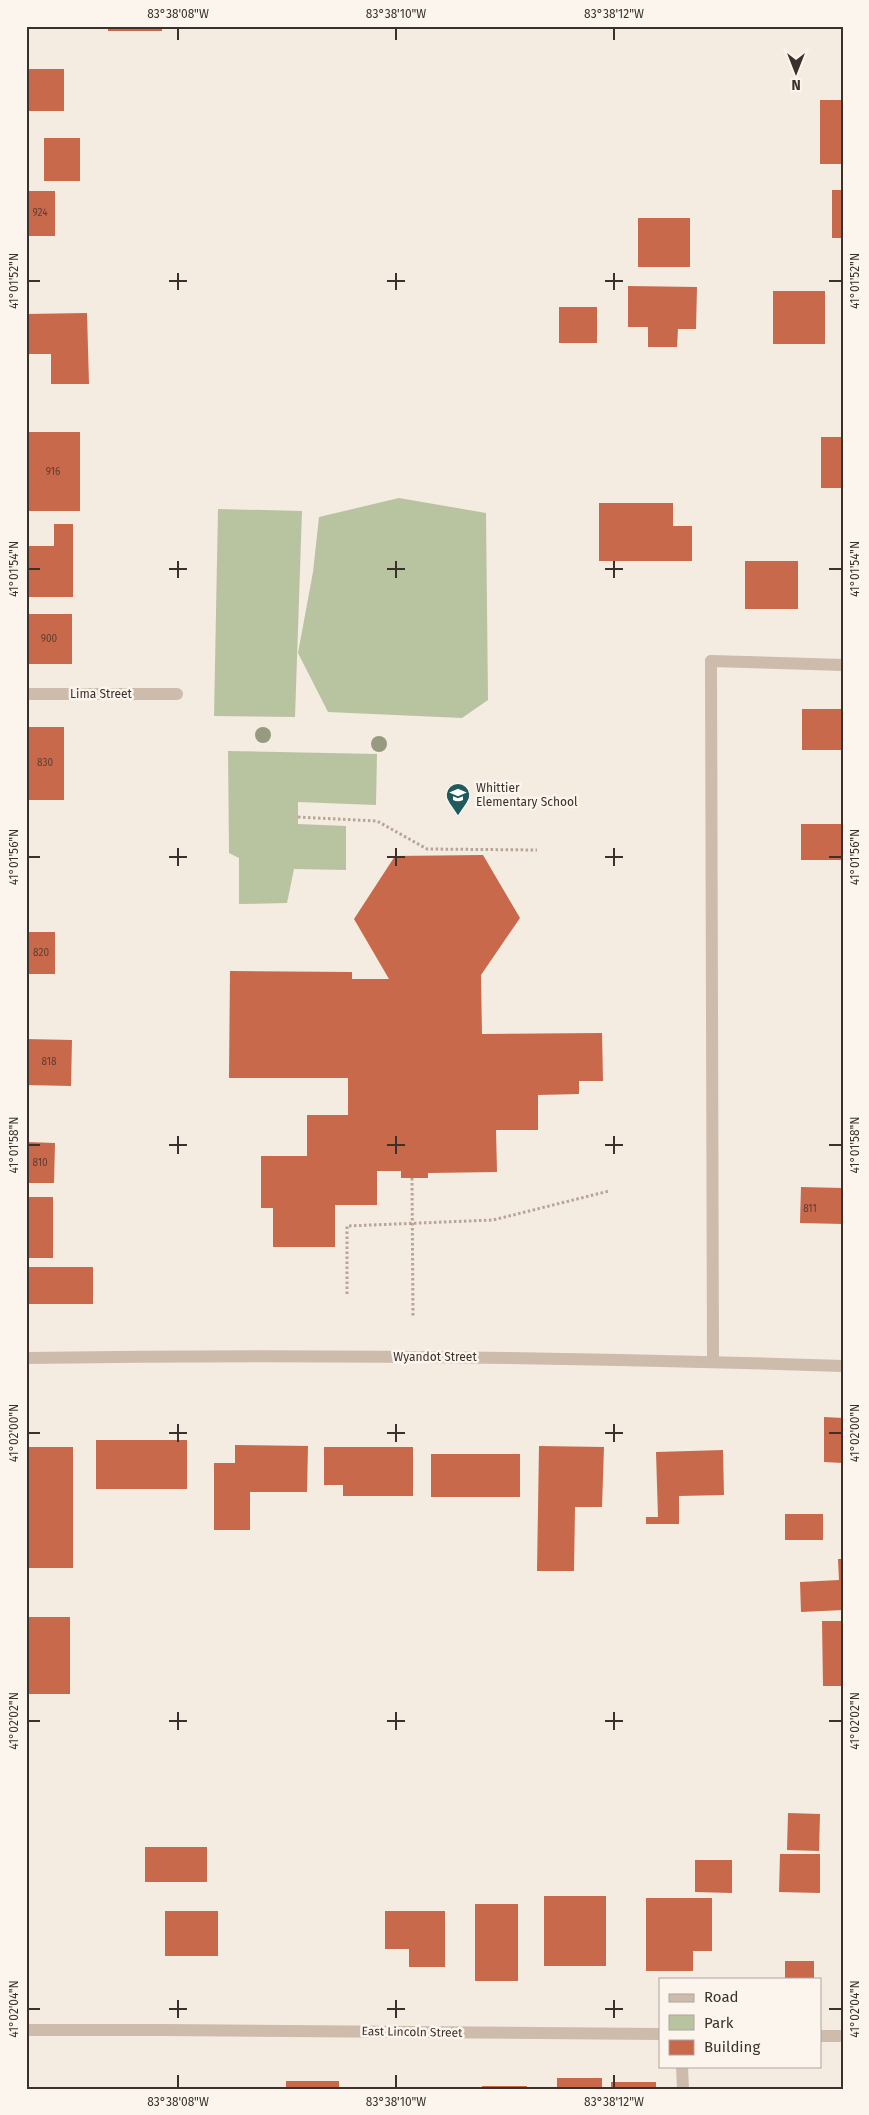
<svg xmlns="http://www.w3.org/2000/svg" width="869" height="2115" font-family="'Fira Sans',sans-serif">
<style>
.green{fill:#b8c4a0}
.building{fill:#c8694b}
.lines{fill:none;stroke-linecap:round;stroke-linejoin:round}
.path{stroke:#b9a596;stroke-width:3;stroke-dasharray:2.5 2.5;stroke-linecap:butt}
.service{stroke:#cdbbac;stroke-width:12}
.minor{stroke:#cdbbac;stroke-width:12}
.tree{fill:#969b7f}
.ticks{fill:none;stroke:#3b302b;stroke-width:2}
.labels{text-anchor:middle;dominant-baseline:central;stroke-width:5;stroke-linejoin:round;paint-order:stroke}
.number-label{font-size:10px;fill:#5e3e33}
.street-label{font-size:12px;fill:#3b302b;stroke:#fbf5ee}
.poi-label{font-size:12px;fill:#3b302b;stroke:#fbf5ee;text-anchor:start}
.neatline{fill:none;stroke:#3b302b;stroke-width:2}
.ticks-label{font-size:12px;text-anchor:middle;fill:#3b302b}
</style>
<rect width="100%" height="100%" fill="#f4ebe1"/>
<!-- green -->
<path class="green" d="M399 498 486 513 488 700 462 718 328 712 298 653 313 572 319 517Z
M218 509 302 511 295 717 214 716Z
M228 751 377 754 376 805 298 802V824L346 826V870L294 869 287 903 239 904V858L229 853Z"/>
<!-- building -->
<path class="building" d="M108 26H162V31H108Z
M26 69H64V111H26Z
M820 100H843V164H820Z
M44 138H80V181H44Z
M832 190H843V238H832Z
M26 191H55V236H26Z
M638 218H690V267H638Z
M628 286 697 287 696 329H678L677 347H648V327H628Z
M773 291H825V344H773Z
M559 307H597V343H559Z
M87 313 89 384H51V354H26V314Z
M26 432H80V511H26Z
M821 437H843V488H821Z
M599 503H673V526H692V561H599Z
M54 524H73V597H26V546H54Z
M745 561H798V609H745Z
M26 614H72V664H26Z
M802 709H842V750H802Z
M26 727H64V800H26Z
M801 824H843V860H801Z
M483 855 520 918 481 975 482 1034 602 1033 603 1081H579V1094L538 1095V1130H496L497 1172 428 1173V1178H401V1171H377V1205H335V1247H273V1208H261V1156H307V1115H348V1078H229L230 971 352 972V979H389L354 919 395 856Z
M26 932H55V974H26Z
M26 1039 72 1040 71 1086 26 1085Z
M26 1142 55 1143 54 1183H26Z
M801 1187 843 1188V1224L800 1223Z
M26 1197H53V1258H26Z
M26 1267H93V1304H26Z
M824 1417 843 1418V1463L824 1462Z
M96 1440H187V1489H96Z
M235 1445 308 1446 307 1492H250V1530H214V1463H235Z
M539 1446 604 1447 602 1507H575L574 1571H537Z
M26 1447H73V1568H26Z
M324 1447H413V1496H343V1485H324Z
M723 1450 724 1495 679 1496V1524H646V1517H658L656 1452Z
M431 1454H520V1497H431Z
M785 1514H823V1540H785Z
M838 1559H843V1610L801 1612 800 1582 839 1580Z
M26 1617H70V1694H26Z
M822 1621H843V1686H823Z
M788 1813 820 1814 819 1851 787 1850Z
M145 1847H207V1882H145Z
M780 1854H820V1893L779 1892Z
M695 1860H732V1893L695 1892Z
M544 1896H606V1966H544Z
M646 1898H712V1951H693V1971H646Z
M475 1904H518V1981H475Z
M165 1911H218V1956H165Z
M385 1911H445V1967H409V1949H385Z
M785 1961H814V1979H785Z
M557 2078H602V2089H557Z
M286 2081H339V2089H286Z
M611 2082H656V2089H611Z
M482 2086H527V2089H482Z"/>
<g class="lines">
<!-- path -->
<path class="path" d="M298 817 377 821 427 849 537 850
M412 1178 413 1318
M347 1294V1226L493 1220 609 1191"/>
<!-- service -->
<path class="service" d="M711 661 713 1362
M26 2030H164
M682 2066 683 2089"/>
<!-- minor -->
<path class="minor" d="M711 661 843 665
M26 694H177
M26 1358C299 1354 571 1357 843 1366
M164 2030 660 2034
M820 2036H843"/>
</g>
<!-- trees -->
<g class="tree">
<circle cx="263" cy="735" r="8"/>
<circle cx="379" cy="744" r="8"/>
</g>
<!-- ticks -->
<path class="ticks" d="M178 28V40M396 28V40M614 28V40M178 273V290M396 273V290M614 273V290M28 281H40M169 281H187M387 281H405M605 281H623M829 281H842M178 561V578M396 561V578M614 561V578M28 569H40M169 569H187M387 569H405M605 569H623M829 569H842M178 848V866M396 848V866M614 848V866M28 857H40M169 857H187M387 857H405M605 857H623M829 857H842M178 1136V1154M396 1136V1154M614 1136V1154M28 1145H40M169 1145H187M387 1145H405M605 1145H623M829 1145H842M178 1424V1442M396 1424V1442M614 1424V1442M28 1433H40M169 1433H187M387 1433H405M605 1433H623M829 1433H842M178 1712V1730M396 1712V1730M614 1712V1730M28 1721H40M169 1721H187M387 1721H405M605 1721H623M829 1721H842M178 2000V2018M396 2000V2018M614 2000V2018M28 2009H40M169 2009H187M387 2009H405M605 2009H623M829 2009H842M178 2075V2088M396 2075V2088M614 2075V2088"/>
<!-- icons -->
<defs>
<g id="school-pin" transform="scale(1.25)"><path d="M0 17L-7.5 6A9.5 9.5 0 1 1 7.5 6Z" fill="#1f5a5e" stroke="#fbf5ee"/><path d="M0-5L7-2L0 1L-7-2ZM-4 1L0 2.5L4 1V4Q0 6-4 4Z" fill="#fff"/></g>
</defs>
<g fill-rule="evenodd">
<use href="#school-pin" x="458" y="795"/>
</g>
<g class="labels">
<!-- number labels -->
<g class="number-label">
<text x="40" y="213">924</text>
<text x="53" y="472">916</text>
<text x="49" y="639">900</text>
<text x="45" y="763">830</text>
<text x="41" y="953">820</text>
<text x="49" y="1062">818</text>
<text x="40" y="1163">810</text>
<text x="810" y="1209">811</text>
</g>
<!-- street labels -->
<g class="street-label">
<text x="101" y="694">Lima Street</text>
<text x="435" y="1357">Wyandot Street</text>
<text transform="translate(412 2032) rotate(1)">East Lincoln Street</text>
</g>
<!-- poi labels -->
<g class="poi-label">
<text x="476" y="788">Whittier<tspan x="476" dy="14">Elementary School</tspan></text>
</g>
</g>
<!-- border -->
<rect width="869" height="2115" fill="none" stroke="#fbf5ee" stroke-width="55"/>
<!-- legend -->
<rect x="659" y="1978" width="162" height="90" fill="#fbf5ee" stroke="#aea6a0"/>
<rect x="669" y="1994" width="25" height="8" fill="#cdbbac" stroke="#aea6a0"/>
<text x="704" y="2002" font-size="15" fill="#3b302b">Road</text>
<rect x="669" y="2015" width="25" height="15" fill="#b8c4a0" stroke="#aea6a0"/>
<text x="704" y="2028" font-size="15" fill="#3b302b">Park</text>
<rect x="669" y="2040" width="25" height="15" fill="#c8694b" stroke="#aea6a0"/>
<text x="704" y="2052" font-size="15" fill="#3b302b">Building</text>
<!-- north arrow -->
<g transform="translate(796 72) rotate(180)" stroke="#fbf5ee" stroke-width="4" paint-order="stroke">
<path d="M0-4L9 19L0 12L-9 19Z" fill="#3b302b"/>
<text y="-8" font-size="14" font-weight="bold" text-anchor="middle" fill="#3b302b">N</text>
</g>
<rect x="28" y="28" width="814" height="2060" class="neatline"/>
<g class="ticks-label">
<text x="178" y="18">83°38'08"W</text>
<text x="396" y="18">83°38'10"W</text>
<text x="614" y="18">83°38'12"W</text>
<text transform="translate(855 281) rotate(-90)" y="4">41°01'52"N</text>
<text transform="translate(14 281) rotate(-90)" y="4">41°01'52"N</text>
<text transform="translate(855 569) rotate(-90)" y="4">41°01'54"N</text>
<text transform="translate(14 569) rotate(-90)" y="4">41°01'54"N</text>
<text transform="translate(14 857) rotate(-90)" y="4">41°01'56"N</text>
<text transform="translate(855 857) rotate(-90)" y="4">41°01'56"N</text>
<text transform="translate(14 1145) rotate(-90)" y="4">41°01'58"N</text>
<text transform="translate(855 1145) rotate(-90)" y="4">41°01'58"N</text>
<text transform="translate(855 1433) rotate(-90)" y="4">41°02'00"N</text>
<text transform="translate(14 1433) rotate(-90)" y="4">41°02'00"N</text>
<text transform="translate(855 1721) rotate(-90)" y="4">41°02'02"N</text>
<text transform="translate(14 1721) rotate(-90)" y="4">41°02'02"N</text>
<text transform="translate(14 2009) rotate(-90)" y="4">41°02'04"N</text>
<text transform="translate(855 2009) rotate(-90)" y="4">41°02'04"N</text>
<text x="178" y="2106">83°38'08"W</text>
<text x="396" y="2106">83°38'10"W</text>
<text x="614" y="2106">83°38'12"W</text>
</g>
</svg>
